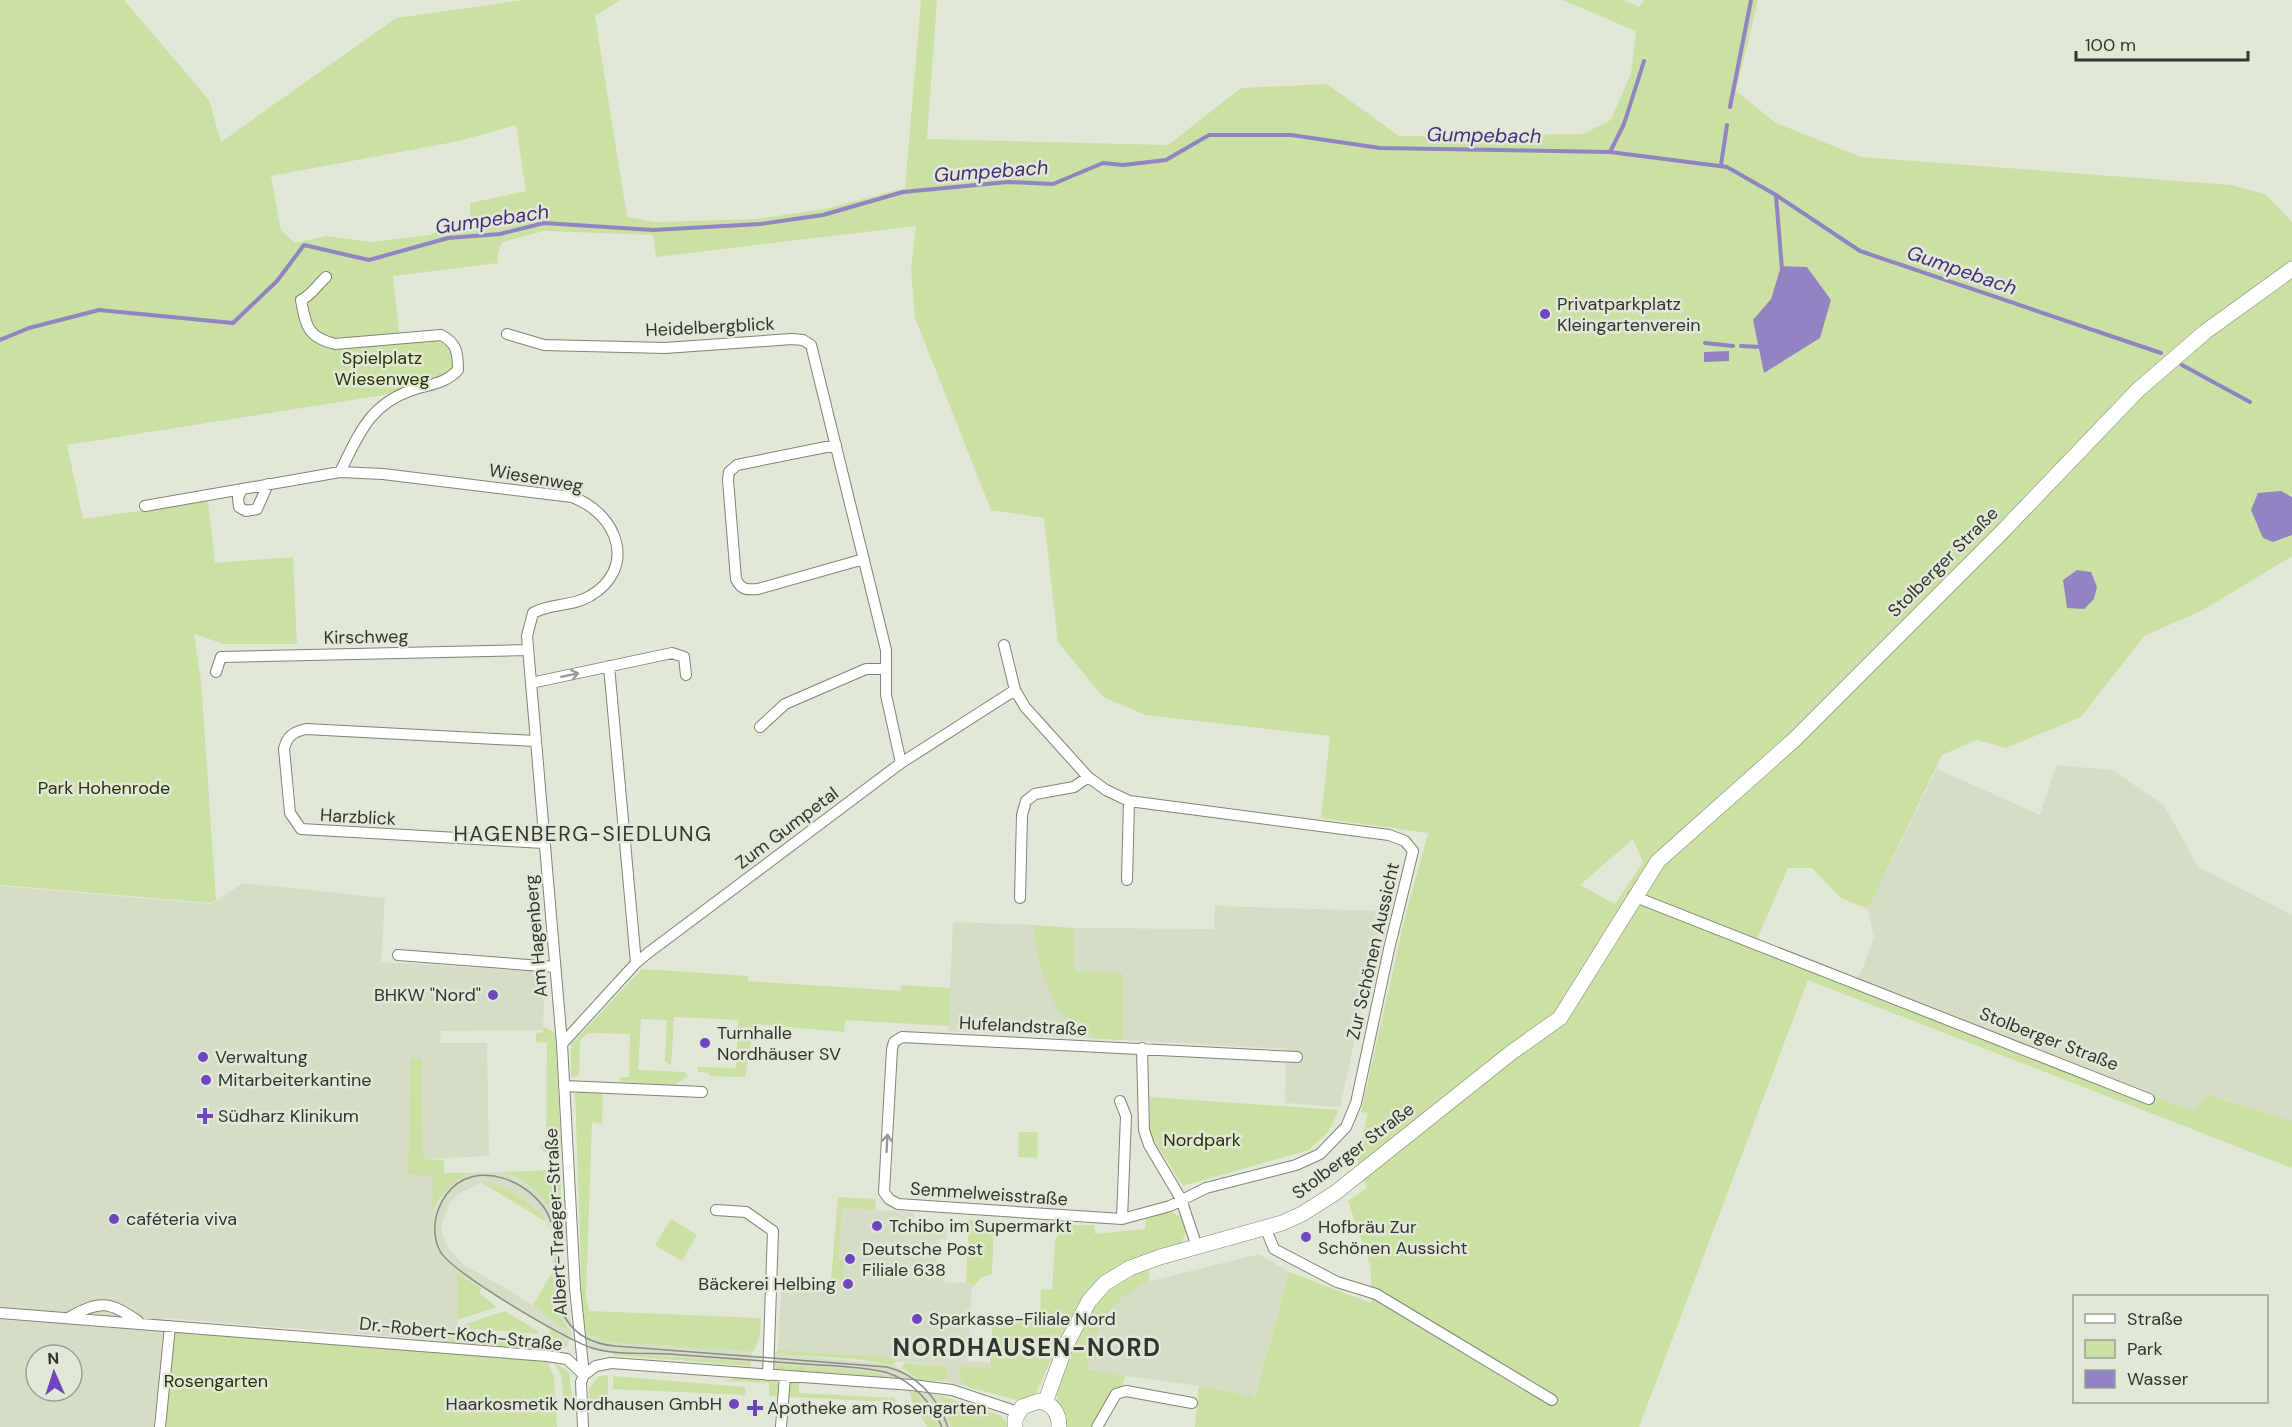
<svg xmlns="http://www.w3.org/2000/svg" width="2292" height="1427" font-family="'DM Sans',sans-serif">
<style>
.built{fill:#d5ddc7;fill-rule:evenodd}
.green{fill:#cbe0a3;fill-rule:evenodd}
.water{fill:#9283c3}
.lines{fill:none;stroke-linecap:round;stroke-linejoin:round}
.stream{stroke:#9283c3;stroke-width:4}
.minor-casing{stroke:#7f8576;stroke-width:12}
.secondary-casing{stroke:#7f8576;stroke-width:16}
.minor{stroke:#fff;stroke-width:10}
.secondary{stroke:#fff;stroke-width:15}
.tram{stroke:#898d82;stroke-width:1.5}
.oneway{stroke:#989a97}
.poi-dot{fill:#6e46bf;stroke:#e2e8d8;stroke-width:2}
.labels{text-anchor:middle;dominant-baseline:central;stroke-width:5;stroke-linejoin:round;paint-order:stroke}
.poi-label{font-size:18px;fill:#32352f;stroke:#e2e8d8;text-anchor:start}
.street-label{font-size:18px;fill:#32352f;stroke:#e2e8d8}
.park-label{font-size:18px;fill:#273500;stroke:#e2e8d8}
.water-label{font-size:20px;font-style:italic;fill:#462d7b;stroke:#e2e8d8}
.quarter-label{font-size:21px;letter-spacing:1.5px;fill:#32352f;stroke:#e2e8d8}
.district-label{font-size:24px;font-weight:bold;letter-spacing:1.5px;fill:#32352f;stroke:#e2e8d8}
</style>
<rect width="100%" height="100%" fill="#e2e8d8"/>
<!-- built -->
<path class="built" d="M2056 765 2112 770 2164 805 2198 867 2292 915V1121L2207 1095 2193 1111 1858 980 1874 938 1868 909 1937 769 2040 815Z
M243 883 385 898 381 962 545 972 543 1030 440 1031 441 1043H487L489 1156 423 1159 422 1059 410 1058 408 1173 433 1176V1214L445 1190 455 1180 472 1173 502 1172 535 1189 549 1204 555 1217 560 1284 570 1311 571 1330 558 1312 553 1293 552 1231 547 1220 481 1183 458 1194 449 1203 442 1223V1233L448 1247 463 1265 502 1286 551 1317 572 1334 568 1344 537 1320 457 1273 458 1342 165 1318 154 1427H0V886L212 904ZM36 1355H72V1391H36Z
M1215 906 1383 911 1340 1107 1285 1103 1286 1049 1123 1040V974L1075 972 1073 928 1214 929Z
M953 922 1033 925 1039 965 1064 1016 1099 1039 948 1031Z
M842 1209 914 1212 913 1228H947V1239H940L936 1266 944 1267 943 1282 972 1283 968 1361 990 1363V1368L959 1366 961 1381 968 1387 944 1381 947 1378V1366L778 1350 781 1290 829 1291 831 1280H843L839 1261Z
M1259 1254 1289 1272 1254 1398 1199 1386 1088 1371 1097 1329 1113 1303 1129 1291 1150 1281Z
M583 1332 608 1342 752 1350 751 1362 595 1351 586 1347Z
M774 1354 891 1364 920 1380 893 1378 875 1372 774 1364Z
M916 1392 939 1395 952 1427H940Z"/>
<!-- green -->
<path class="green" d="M0 0H124L209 100 221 142 396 18 524 0H620L595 16 627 217 656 222 756 219 825 209 905 188 921 0H937L927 139 1168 145 1241 88 1327 84 1399 136 1583 134 1611 120 1631 73 1636 31 1562 0H1624L1639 7 1644 0H1758L1736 91 1776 123 1861 157 2231 185 2265 194 2292 222V496L2281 491 2273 542 2292 535V556L2203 610 2144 636 2081 717 2006 748 1977 740 1942 755 1868 909 1841 898 1812 868H1788L1757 939 2193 1111 2207 1095 2292 1121V1168L1808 980 1639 1427H1195L1199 1386 1255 1397 1289 1272 1371 1303V1268L1348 1201 1367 1188 1357 1160 1368 1113 1361 1112 1405 917 1428 833 1321 818 1330 736 1146 715 1103 697 1058 642 1044 518 991 510 915 318 911 269 916 226 656 257 653 235 544 231 502 242 498 253V263L393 276 400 342C424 340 453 333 454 367L443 378 384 395 67 445 83 519 208 501 215 563 293 557 297 644H224L194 634 201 681 216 900 212 903 0 885ZM516 125 526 191 470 203V216L430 235 371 242 326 236 295 243 281 230 271 176 459 141ZM1781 266 1807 267 1754 320 1771 299ZM1633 839 1643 862 1615 904 1580 885Z
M1033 925 1073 928 1075 972 1123 973V1040L1099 1039 1064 1016 1056 1007 1039 965Z
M642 969 748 976V981L901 991V985L950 988 949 1026 845 1020 844 1032 754 1024 745 1077 709 1076V1073L698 1072V1067L736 1068 738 1020 674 1017 671 1065 665 1061 667 1020 641 1019 638 1070 684 1072 688 1076 675 1085 620 1082V1077H629L630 1034 588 1033 580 1041 579 1076 571 1077V1044Z
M543 1026 555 1033 561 1144 559 1151 544 1152 539 1145H546L547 1043 536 1042V1033L543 1032Z
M410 1058H422L423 1159 444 1160V1173H472C451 1182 439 1193 432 1216L433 1176 408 1174Z
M575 1090 603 1091 602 1124 592 1122 586 1296 589 1311 761 1318 760 1336 754 1351 608 1342 583 1332Z
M1150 1097 1339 1110 1329 1131 1309 1150 1183 1186 1150 1134Z
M1019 1132H1038L1037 1158 1018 1157Z
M553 1170H561V1241H558C555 1202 538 1186 502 1172Z
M481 1182C504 1182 543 1209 552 1231L545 1221Z
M838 1197 876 1199 875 1210 842 1209 839 1260 844 1261 843 1281 831 1280Z
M1164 1212C1186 1211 1192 1230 1179 1245L1114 1270 1061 1339 1035 1395 1017 1400 968 1387 961 1382 959 1366 990 1368 993 1315 1040 1317 1041 1289 1052 1290 1055 1240 1064 1225H1094L1095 1234 1145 1229 1146 1217Z
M671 1219 697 1235 682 1261 655 1245Z
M969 1220 994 1221 992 1274 982 1277 972 1288V1283H966Z
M1148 1269 1150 1281C1105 1302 1098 1325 1088 1370L1125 1376 1121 1391 1095 1427H1063C1061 1420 1058 1412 1057 1404 1054 1374 1086 1312 1108 1292 1120 1281 1134 1275 1148 1269Z
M457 1273 481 1288 479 1293 497 1307 457 1320Z
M552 1273 558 1312 572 1334 533 1305Z
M504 1311 538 1331V1334L463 1328V1325Z
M552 1329 568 1344H569L561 1350H548L546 1335Z
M175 1332 547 1361 554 1376 557 1427H165Z
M444 1332 539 1340 541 1349 444 1342Z
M778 1350 892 1358 896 1361 893 1365 855 1359 774 1354Z
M613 1353 751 1362V1366L613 1355Z
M552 1361 569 1372 573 1406 564 1405 561 1374Z
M904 1363 947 1366V1378L944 1381 920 1380 902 1368Z
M774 1364 875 1372 893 1378 776 1369Z
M608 1375V1394L590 1412 589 1389 599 1376Z
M613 1376 745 1387 746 1395 613 1389Z
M738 1377 779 1380 778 1396H769V1383L724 1381Z
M790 1381H799V1393L895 1398V1402L789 1397Z
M909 1391 916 1392 940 1427H927C921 1414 912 1405 909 1391Z
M939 1395 1000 1415 1010 1427H952Z"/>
<!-- water -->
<path class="water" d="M1781 266 1807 267 1831 300 1820 338 1764 373 1753 320 1771 299Z
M1729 351V361L1704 362V352Z
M2281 491 2292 497V535L2273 542 2263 538 2251 510 2258 493Z
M2077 570 2091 572 2097 587 2094 599 2084 609 2067 608 2063 580Z"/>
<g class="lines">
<!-- stream -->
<path class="stream" d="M1730 107 1751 0
M1610 152 1624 124 1644 61
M1721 165 1727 125
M1776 196 1782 269
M0 340 29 328 99 310 233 323 277 281 304 245 369 260 448 238 500 234 544 223 653 230 760 224 823 215 903 192 1008 182 1053 184 1103 163 1123 165 1166 160 1209 135H1291L1380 148 1610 152 1727 167 1776 195 1860 251 2161 353
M1705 343 1733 346
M1741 346 1762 347
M2182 365 2250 402"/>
<!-- minor casing -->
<g class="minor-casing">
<path id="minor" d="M326 277C317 285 312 295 301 300 306 326 307 337 335 344L441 335C457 343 458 353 458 370 445 384 430 384 412 390 369 405 359 434 340 472
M507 334 544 345 665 348 792 339 803 340 811 345 886 650V695L901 763
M836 445 737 465 729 472 728 480 736 579C741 590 747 590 758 589L864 559
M242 489 238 498 239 507 246 511 257 509 268 484
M145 506 340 472 383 474 572 497C619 514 637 569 590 596 572 607 550 603 533 613L527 636 562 1044 575 1288 584 1375 581 1382 583 1427
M1004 645 1015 690 1025 707 1088 777 1106 790 1129 801 1389 835 1405 841 1413 851 1389 949 1356 1103 1346 1127 1320 1154 1296 1165 1206 1188 1170 1206 1122 1219 898 1204 889 1199 884 1192 892 1049 894 1042 902 1037 1297 1057
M609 666 636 963
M216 672 221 657 527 650
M531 683 672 653 684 657 686 675
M760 727 785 704 866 669H885
M535 741 306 729C293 732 287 736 284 749L290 813 301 829 544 843
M1127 880 1129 801
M1633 896 2149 1099
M1020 898 1022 815 1026 801 1035 794 1074 787 1088 777
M398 955 555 967
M562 1044 636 963 648 953 901 763 1015 690
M1142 1048 1144 1130 1149 1145 1181 1199 1197 1247
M564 1086 702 1092
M1120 1101 1126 1116 1122 1219
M716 1210 746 1212 773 1231 768 1375
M1265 1227 1274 1249 1337 1282 1376 1294 1552 1400
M0 1313 547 1356 567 1359 584 1375
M68 1318C100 1300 109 1301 138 1321
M584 1375 596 1366 611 1363 912 1385 952 1390 1018 1412
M160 1427 170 1326
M781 1427 785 1376
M1097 1427 1116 1394 1126 1391 1192 1403"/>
</g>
<!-- secondary casing -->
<g class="secondary-casing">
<path id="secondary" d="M1045 1403 1066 1345 1089 1301 1105 1283 1130 1268 1160 1257 1282 1223 1302 1214 1335 1193 1512 1052 1560 1018 1658 861 1795 739 2000 534 2138 390 2205 332 2292 269
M1015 1427V1419L1022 1407 1039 1401C1053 1404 1059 1413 1059 1427"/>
</g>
<!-- minor -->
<use href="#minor" class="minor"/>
<!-- secondary -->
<use href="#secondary" class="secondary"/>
<!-- tram -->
<path class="tram" d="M942 1427C931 1402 912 1380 885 1372 859 1366 831 1366 804 1364 759 1361 714 1357 669 1354 644 1353 615 1355 592 1348 566 1340 451 1272 440 1251 431 1233 434 1212 446 1195 474 1155 537 1182 551 1221 563 1252 547 1290 566 1319 577 1337 595 1344 615 1346L887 1367C918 1375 937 1397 948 1427"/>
</g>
<!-- one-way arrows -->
<defs><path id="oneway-shaft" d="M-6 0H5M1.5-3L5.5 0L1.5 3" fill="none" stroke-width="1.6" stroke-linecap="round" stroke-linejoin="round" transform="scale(1.5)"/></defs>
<g class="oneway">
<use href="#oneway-shaft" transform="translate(570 675) rotate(-12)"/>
<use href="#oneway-shaft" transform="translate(887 1143) rotate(-87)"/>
</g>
<!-- markers -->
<g class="poi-dot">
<circle cx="1545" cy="314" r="6"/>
<circle cx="493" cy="995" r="6"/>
<circle cx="705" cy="1043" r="6"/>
<circle cx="203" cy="1057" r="6"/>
<circle cx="206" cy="1080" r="6"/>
<path d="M202 1107h6v6h6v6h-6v6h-6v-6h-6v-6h6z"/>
<circle cx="114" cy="1219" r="6"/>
<circle cx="877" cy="1226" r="6"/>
<circle cx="1306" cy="1237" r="6"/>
<circle cx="850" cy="1259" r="6"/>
<circle cx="848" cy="1284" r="6"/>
<circle cx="917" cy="1319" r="6"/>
<circle cx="734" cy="1404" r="6"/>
<path d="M752 1399h6v6h6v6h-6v6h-6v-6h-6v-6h6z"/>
</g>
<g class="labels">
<!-- poi labels -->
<g class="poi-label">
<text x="1557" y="304">Privatparkplatz<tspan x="1557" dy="21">Kleingartenverein</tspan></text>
<text x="481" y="995" text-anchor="end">BHKW "Nord"</text>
<text x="717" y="1033">Turnhalle<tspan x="717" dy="21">Nordhäuser SV</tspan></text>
<text x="215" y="1057">Verwaltung</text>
<text x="218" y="1080">Mitarbeiterkantine</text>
<text x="218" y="1116">Südharz Klinikum</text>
<text x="126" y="1219">caféteria viva</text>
<text x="889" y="1226">Tchibo im Supermarkt</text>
<text x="1318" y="1227">Hofbräu Zur<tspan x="1318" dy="21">Schönen Aussicht</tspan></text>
<text x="862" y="1249">Deutsche Post<tspan x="862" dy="21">Filiale 638</tspan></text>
<text x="836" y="1284" text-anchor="end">Bäckerei Helbing</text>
<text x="929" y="1319">Sparkasse-Filiale Nord</text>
<text x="722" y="1404" text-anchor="end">Haarkosmetik Nordhausen GmbH</text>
<text x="767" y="1408">Apotheke am Rosengarten</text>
</g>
<!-- street labels -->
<g class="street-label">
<text transform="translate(710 327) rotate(-3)">Heidelbergblick</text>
<text transform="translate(536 478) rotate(10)">Wiesenweg</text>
<text transform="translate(1943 562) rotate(-45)">Stolberger Straße</text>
<text transform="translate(366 637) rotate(-1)">Kirschweg</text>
<text transform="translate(358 817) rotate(3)">Harzblick</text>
<text transform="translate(787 828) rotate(-37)">Zum Gumpetal</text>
<text transform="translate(536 936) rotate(-95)">Am Hagenberg</text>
<text transform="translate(1373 951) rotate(-77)">Zur Schönen Aussicht</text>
<text transform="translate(1023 1026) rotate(3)">Hufelandstraße</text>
<text transform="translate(2049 1039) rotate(21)">Stolberger Straße</text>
<text transform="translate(1353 1151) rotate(-37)">Stolberger Straße</text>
<text transform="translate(989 1194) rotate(4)">Semmelweisstraße</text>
<text transform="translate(556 1222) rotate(-93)">Albert-Traeger-Straße</text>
<text transform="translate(461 1334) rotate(6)">Dr.-Robert-Koch-Straße</text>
</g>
<!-- park labels -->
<g class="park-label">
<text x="382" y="358">Spielplatz<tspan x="382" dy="21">Wiesenweg</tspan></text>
<text x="104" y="788">Park Hohenrode</text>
<text x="1202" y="1140">Nordpark</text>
<text x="216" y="1381">Rosengarten</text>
</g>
<!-- water labels -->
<g class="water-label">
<text transform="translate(1484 135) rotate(1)">Gumpebach</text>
<text transform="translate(991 171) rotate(-4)">Gumpebach</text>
<text transform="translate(492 219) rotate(-8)">Gumpebach</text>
<text transform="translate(1962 270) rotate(19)">Gumpebach</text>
</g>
<!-- quarter labels -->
<g class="quarter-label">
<text x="583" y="834">HAGENBERG-SIEDLUNG</text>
</g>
<!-- district labels -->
<g class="district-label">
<text x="1027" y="1347">NORDHAUSEN-NORD</text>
</g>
</g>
<!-- legend -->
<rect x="2073" y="1295" width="195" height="108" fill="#e2e8d8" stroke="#9ca094" stroke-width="1.5"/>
<rect x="2085" y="1314" width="30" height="9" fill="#ffffff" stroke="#9ca094" stroke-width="1.5"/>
<text x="2127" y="1325" font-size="18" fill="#32352f">Straße</text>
<rect x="2085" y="1340" width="30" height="18" fill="#cbe0a3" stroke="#9ca094" stroke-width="1.5"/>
<text x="2127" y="1355" font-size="18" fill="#32352f">Park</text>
<rect x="2085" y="1370" width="30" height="18" fill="#9283c3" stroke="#9ca094" stroke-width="1.5"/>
<text x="2127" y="1385" font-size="18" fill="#32352f">Wasser</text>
<!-- north arrow -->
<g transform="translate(54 1373) rotate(357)"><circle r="28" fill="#e2e8d8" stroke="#9ca094" stroke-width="1.5"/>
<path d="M0-4.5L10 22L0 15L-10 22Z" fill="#6e46bf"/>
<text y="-9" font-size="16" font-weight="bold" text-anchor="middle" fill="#32352f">N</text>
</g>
<!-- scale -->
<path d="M2076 51v9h172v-9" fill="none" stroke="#32352f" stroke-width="3"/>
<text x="2085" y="51" font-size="18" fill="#32352f" stroke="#e2e8d8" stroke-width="4.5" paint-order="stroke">100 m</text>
</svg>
